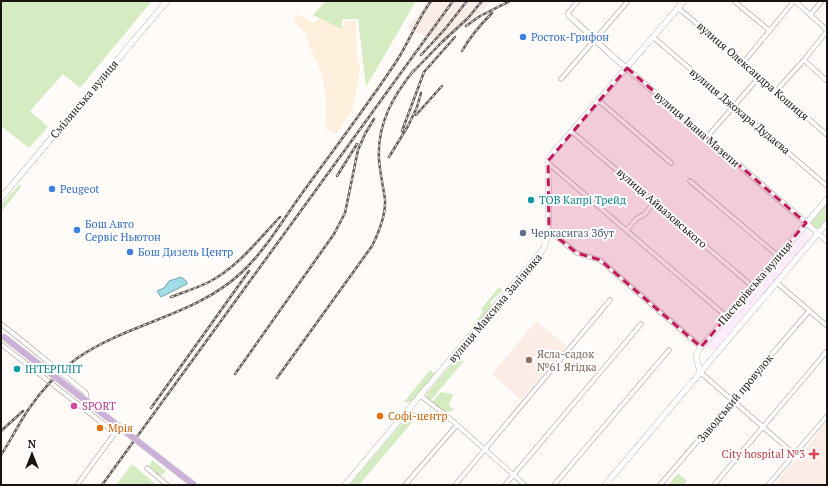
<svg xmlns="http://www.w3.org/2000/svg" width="828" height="486" font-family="'PT Serif',serif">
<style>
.commercial{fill:#feebfb}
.industrial{fill:#ffefdc}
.built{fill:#fcece6}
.green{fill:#d5ebc2}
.water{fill:#a0dde9;stroke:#78a0a8}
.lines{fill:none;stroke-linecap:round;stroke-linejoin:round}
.minor-casing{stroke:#a99791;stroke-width:5}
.tertiary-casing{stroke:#a99791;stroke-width:6}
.secondary-casing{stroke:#a99791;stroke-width:6}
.minor{stroke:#fff;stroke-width:4}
.tertiary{stroke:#fff;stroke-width:5}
.secondary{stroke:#fff;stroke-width:5.5}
.rail-casing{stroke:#615b59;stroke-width:2.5}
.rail{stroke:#fff;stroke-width:1;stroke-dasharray:3;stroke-linecap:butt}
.primary-bridge-casing{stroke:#dad9d9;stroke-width:7;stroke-linecap:butt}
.primary-bridge{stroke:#cbb1d8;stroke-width:6}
.marked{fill:#c2185b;fill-opacity:0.2;stroke:#c2185b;stroke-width:3;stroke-dasharray:8 5;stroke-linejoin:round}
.shop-dot{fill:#3f7fe0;stroke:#fff;stroke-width:1.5}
.culture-dot{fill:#0f9aa8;stroke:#fff;stroke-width:1.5}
.service-dot{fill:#5c6f8a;stroke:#fff;stroke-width:1.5}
.education-dot{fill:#8d6e63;stroke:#fff;stroke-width:1.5}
.hotel-dot{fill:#d1479c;stroke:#fff;stroke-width:1.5}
.food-dot{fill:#e8710a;stroke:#fff;stroke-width:1.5}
.health-dot{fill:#e0444e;stroke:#fff;stroke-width:1.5}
.labels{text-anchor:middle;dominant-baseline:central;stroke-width:4;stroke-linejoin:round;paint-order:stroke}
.shop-label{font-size:11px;fill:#366cbe;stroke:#fff;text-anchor:start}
.street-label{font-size:11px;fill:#191210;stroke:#fff}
.culture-label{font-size:11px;fill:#0d838f;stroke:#fff;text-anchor:start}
.service-label{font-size:11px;fill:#4e5e75;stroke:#fff;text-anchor:start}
.education-label{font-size:11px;fill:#785e54;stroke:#fff;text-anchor:start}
.hotel-label{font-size:11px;fill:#b23c85;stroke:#fff;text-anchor:start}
.food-label{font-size:11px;fill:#c56008;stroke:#fff;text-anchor:start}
.health-label{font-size:11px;fill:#be3a42;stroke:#fff;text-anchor:end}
</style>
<rect width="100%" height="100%" fill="#fefbf9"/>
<!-- commercial -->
<path class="commercial" d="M803 230 812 238 714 351 705 344Z"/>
<!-- industrial -->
<path class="industrial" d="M297 14 314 23 320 18 344 26V21L356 20 357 56 360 67 358 83 352 111 341 126 342 127 336 134 324 128 326 125V101L323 77 308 42 307 35 293 19Z"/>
<!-- built -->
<path class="built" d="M428 1H491L483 10 443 44 408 28Z
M536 321 567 346 521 400 492 374Z
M827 423V485H774Z"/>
<!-- green -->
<path class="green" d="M1 1H152L80 88 63 74 30 111 48 127 29 148 1 126Z
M326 1H416L366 87 358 19H342V29L313 15Z
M19 185H21V187L1 212V205Z
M827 202V219L819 228H816L810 222Z
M499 287 503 290 490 302 492 305C486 313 481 322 472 328V326L483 312 481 309Z
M456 359 464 361 430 401 427 398 426 394Z
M430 370 435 374 434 376 412 402H404Z
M441 392 453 394 449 406 454 409V410C445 415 439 407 432 402Z
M412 411 419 414 359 485H349Z
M152 460 166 471 162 475 160 476 149 467Z
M132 464 155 484V485H116Z
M678 473 687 481 684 485H668Z"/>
<!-- water -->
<path class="water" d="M181 277 186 281 187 284 161 297 157 291 164 288 169 281Z"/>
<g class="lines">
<!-- minor casing -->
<g class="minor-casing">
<path id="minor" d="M734 1 770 31
M795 1 827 30
M678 8 760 76 827 135
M810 15 822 1
M569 16 568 13 578 1
M653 37 827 186
M804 60 827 81
M743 63 794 1
M561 79 628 1
M776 91 804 60 827 31
M598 100 671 163
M571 131 752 286
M707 137 760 76
M548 163 726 316
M690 181 778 256
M627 230 636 219 645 214 654 202
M549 231 577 253 600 260 701 347
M776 282 827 326
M1 324C30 346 57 370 86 393L89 412
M1 344 115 433
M700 372 794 454
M421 396 448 417 525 485
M147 468 167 485
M77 485 120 426
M405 485 457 425
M455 485 610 300
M505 485 641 324
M554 485 669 350
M660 485 809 311
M714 485 827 351
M768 485 827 416"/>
</g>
<!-- tertiary casing -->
<g class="tertiary-casing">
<path id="tertiary" d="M569 16 575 21 610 54 827 241"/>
</g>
<!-- secondary casing -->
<g class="secondary-casing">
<path id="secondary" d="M1 198 167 1
M700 372 696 356 700 348 827 199
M345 485 544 248 549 231 548 163 551 155 684 1
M605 485 827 223"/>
</g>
<!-- minor -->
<use href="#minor" class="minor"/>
<!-- tertiary -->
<use href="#tertiary" class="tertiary"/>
<!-- secondary -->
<use href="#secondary" class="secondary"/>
<!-- rail casing -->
<g class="rail-casing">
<path id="rail" d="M466 26 480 16 510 1
M462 51C470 37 480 25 492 13
M421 55 445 29 467 1
M411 74 442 42 468 18 482 1
M416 115 442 86
M402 131 424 72 455 37
M389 157 408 126 417 107 421 93
M337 176 357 144
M171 297C184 292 197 288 209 282 238 267 258 240 280 217
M235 374 334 234 345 213 358 150 365 134 374 119
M277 378 372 246C379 232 386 215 385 199 383 186 380 173 379 159 377 124 393 96 414 70
M151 408 249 271
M1 431 23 411
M1 455C11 440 18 425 28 410 41 391 57 373 76 359 127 323 195 316 241 273 263 253 281 223 298 199 331 153 365 109 396 62 409 42 417 20 431 1
M102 485 453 1"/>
</g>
<!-- rail -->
<use href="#rail" class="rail"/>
<!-- primary-bridge casing -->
<g class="primary-bridge-casing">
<path id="primary-bridge" d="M4 337 194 485"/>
</g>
<!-- primary-bridge -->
<use href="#primary-bridge" class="primary-bridge"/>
</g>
<!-- marked area -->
<path class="marked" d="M627 68 806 223 701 347 600 260 577 253 549 231 548 161Z"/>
<!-- markers -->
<g class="shop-dot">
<circle cx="523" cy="37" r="4"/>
<circle cx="52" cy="189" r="4"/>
<circle cx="77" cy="230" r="4"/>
<circle cx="130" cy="252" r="4"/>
</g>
<g class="culture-dot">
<circle cx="531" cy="200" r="4"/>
<circle cx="17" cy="369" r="4"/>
</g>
<circle class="service-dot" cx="523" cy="233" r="4"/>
<circle class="education-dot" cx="529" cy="360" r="4"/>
<circle class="hotel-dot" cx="74" cy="406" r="4"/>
<g class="food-dot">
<circle cx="380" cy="416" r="4"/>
<circle cx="100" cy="428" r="4"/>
</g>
<path class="health-dot" d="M812 448h4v4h4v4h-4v4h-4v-4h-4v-4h4z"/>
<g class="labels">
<!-- shop labels -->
<g class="shop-label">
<text x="531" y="37">Росток-Грифон</text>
<text x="60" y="189">Peugeot</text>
<text x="85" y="224">Бош Авто<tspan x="85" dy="13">Сервіс Ньютон</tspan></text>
<text x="138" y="252">Бош Дизель Центр</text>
</g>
<!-- street labels -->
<g class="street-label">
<text transform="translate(753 71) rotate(41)">вулиця Олександра Кошиця</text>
<text transform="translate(84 99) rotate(-50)">Смілянська вулиця</text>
<text transform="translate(740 111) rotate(40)">вулиця Джохара Дудаєва</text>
<text transform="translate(697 129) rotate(41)">вулиця Івана Мазепи</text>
<text transform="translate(662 208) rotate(41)">вулиця Айвазовського</text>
<text transform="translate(755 283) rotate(-49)">Пастерівська вулиця</text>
<text transform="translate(495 308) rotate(-50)">вулиця Максима Залізняка</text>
<text transform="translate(735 398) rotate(-50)">Заводський провулок</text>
</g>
<!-- culture labels -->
<g class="culture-label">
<text x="539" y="200">ТОВ Капрі Трейд</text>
<text x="25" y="369">ІНТЕРПЛІТ</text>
</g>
<!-- service labels -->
<g class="service-label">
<text x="531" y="233">Черкасигаз Збут</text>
</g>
<!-- education labels -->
<g class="education-label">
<text x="537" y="354">Ясла-садок<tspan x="537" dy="13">№61 Ягідка</tspan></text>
</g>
<!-- hotel labels -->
<g class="hotel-label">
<text x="82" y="406">SPORT</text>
</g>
<!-- food labels -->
<g class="food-label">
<text x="388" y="416">Софі-центр</text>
<text x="108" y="428">Мрія</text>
</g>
<!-- health labels -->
<g class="health-label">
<text x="805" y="454">City hospital №3</text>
</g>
</g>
<!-- border -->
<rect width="828" height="486" fill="none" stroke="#191210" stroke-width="4"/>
<!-- north arrow -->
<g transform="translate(32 454)" stroke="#ffffff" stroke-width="3" paint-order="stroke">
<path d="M0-3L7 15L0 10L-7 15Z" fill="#191210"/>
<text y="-6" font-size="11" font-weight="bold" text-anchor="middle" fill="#191210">N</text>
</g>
</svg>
